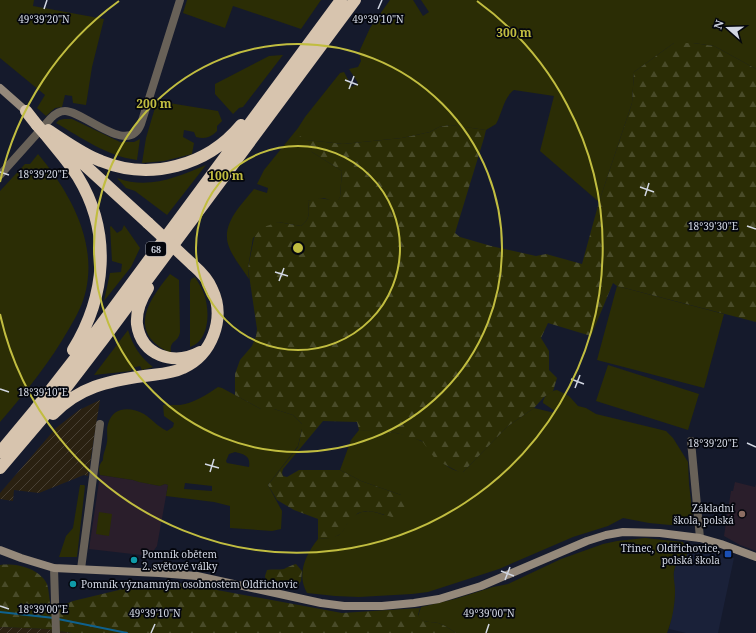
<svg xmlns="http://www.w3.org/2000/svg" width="756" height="633" font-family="'Noto Serif',serif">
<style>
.built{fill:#1a2139}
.industrial{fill:url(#industrial-furrows)}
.education{fill:#2a1e2b}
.green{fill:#2b2d05;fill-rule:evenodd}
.forest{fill:url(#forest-firs)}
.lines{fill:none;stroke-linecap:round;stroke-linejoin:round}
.stream{stroke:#0e618e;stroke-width:2}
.street{stroke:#686158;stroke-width:8}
.secondary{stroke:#95897b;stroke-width:8}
.highway{stroke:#d7c4ae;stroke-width:12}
.highway-bridge{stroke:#d7c4ae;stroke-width:12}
.ticks{fill:none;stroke:#d2d7e3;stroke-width:1.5}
.ring{fill:none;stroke:#c1bd40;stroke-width:2}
.education-dot{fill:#8d6e63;stroke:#04060d;stroke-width:1.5}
.transit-dot{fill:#1a4fb4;stroke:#04060d;stroke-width:1.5}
.culture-dot{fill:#0f9aa8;stroke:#04060d;stroke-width:1.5}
.labels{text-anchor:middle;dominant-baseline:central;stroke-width:3.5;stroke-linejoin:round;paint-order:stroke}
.shield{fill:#04060d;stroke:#9498a3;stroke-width:1}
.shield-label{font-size:9px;font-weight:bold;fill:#d2d7e3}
.poi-label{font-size:10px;fill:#d2d7e3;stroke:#04060d;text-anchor:end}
.ticks-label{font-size:10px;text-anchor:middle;fill:#d2d7e3;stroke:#04060d;stroke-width:3.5;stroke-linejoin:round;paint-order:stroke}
.centre{fill:#c1bd40;stroke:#04060d;stroke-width:2}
.ring-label{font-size:12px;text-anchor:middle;font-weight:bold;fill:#c1bd40;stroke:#04060d;stroke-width:3.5;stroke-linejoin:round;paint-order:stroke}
</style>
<defs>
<pattern id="industrial-furrows" width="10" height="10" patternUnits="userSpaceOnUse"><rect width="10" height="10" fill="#2a2111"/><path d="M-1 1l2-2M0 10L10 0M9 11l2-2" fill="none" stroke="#484034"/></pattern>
<pattern id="forest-firs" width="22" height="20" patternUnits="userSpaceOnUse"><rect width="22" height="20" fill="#2b2d05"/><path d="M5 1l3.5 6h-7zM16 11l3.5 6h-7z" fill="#494b29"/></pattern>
</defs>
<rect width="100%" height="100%" fill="#151a2c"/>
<!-- built -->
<path class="built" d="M686 545 703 548 734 558 718 633H686L669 629 674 604 675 591 673 577 675 566 686 549Z"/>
<!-- industrial -->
<path class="industrial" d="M100 400 88 476 84 475 39 493 14 490 13 501 0 499V493L56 428 79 410Z
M0 627 47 629 72 633H0Z"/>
<!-- education -->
<path class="education" d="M100 475 133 480 140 482 160 486 165 484 168 485 157 546 150 556 89 549Z
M735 482 755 487 756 484V551L740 545 724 536 731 491H733Z"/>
<!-- green -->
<path class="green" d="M0 0H34L33 6 104 19 92 67 86 105 73 103 72 96 65 95 62 107 55 108 46 116 37 108 45 95 0 58Z
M187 0H321L301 29 233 6 225 28 183 13Z
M390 0H413L423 16 429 12 421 0H756V69L714 46 693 43H674L634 72 632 103 599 202 540 151 554 96 514 90C504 97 502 113 496 124L486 130 450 125 439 127 430 132 402 138 343 144 306 140 312 152 342 171 340 197 337 203 324 198 308 201C309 212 311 218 301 226L278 222 253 238 248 268 249 279C242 268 232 257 228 244 222 223 242 204 254 189L267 193 268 188 257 184 264 170 298 128 305 117 340 73 344 72 352 87 358 83 349 69 358 67 361 61 359 52 370 28Z
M283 55 243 107 239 108 233 114 215 94V84L269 56Z
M157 101 218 111 222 121 217 126V131C210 138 205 139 196 137L194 132 184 130 183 137 194 143 192 154 164 161 142 163 146 138Z
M64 119H72L120 142H134L140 139 137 160C107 156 82 138 56 123L59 120Z
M38 154C69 191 97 240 86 290 83 304 77 315 70 327 51 361 26 392 0 422V191L25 164H30Z
M206 165 167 215 135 191 126 188 117 178C149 190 177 177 206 165Z
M124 225 140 248 131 267 104 301 110 273 121 272 122 264 112 261 110 227 111 226 117 233 122 230Z
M170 274 179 280 180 332C178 344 169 339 171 353 127 333 147 302 170 274Z
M195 277C198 282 202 288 204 294 210 310 210 341 190 347V283L191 279Z
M617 286 724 314 704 388 597 360Z
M128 330C133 346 140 357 153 367L142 370 140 366 132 368 131 371 94 375Z
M608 365 699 394 688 430 596 401Z
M218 387 222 388 261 409H274L293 415 302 424V429L298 446 268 485 282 511 281 529 272 531 230 528V506L214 502 166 496 168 485 165 484 160 486 139 482 133 480 100 475C98 470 99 464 103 460 103 453 106 449 107 442 108 436 106 430 108 424 113 406 131 407 144 414 152 419 158 427 167 431L173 427 174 423 164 416 163 405C169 405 174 405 180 405 194 403 206 395 218 387ZM235 452C244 454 251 456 249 467L227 463 226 461 229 454ZM185 483 212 486V491L184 489Z
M557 390 569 396 578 406 586 408 596 414 658 429 666 431 673 438 688 462 689 484 693 517 691 524 670 525 649 523 623 518 608 526 573 537 499 569 428 592 412 594 359 597 335 596 307 593C296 574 306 554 318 539 325 538 335 539 341 533 344 531 344 527 346 525 357 509 368 509 384 515L401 495 361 481 340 470 351 440 359 430C380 431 403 431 421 441 425 442 427 447 430 450 438 459 449 471 463 472L508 426 534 408 555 413V411L543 403C543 396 550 391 557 390Z
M80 485H84L85 486 77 557H59L66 536 73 528Z
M99 512 112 514 109 536 96 534Z
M645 538 683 542 688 552 684 562 677 563C671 573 675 581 675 591 675 605 672 621 667 633H456C451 630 445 625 438 623 430 621 422 624 418 616L421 607 455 599 493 587 508 584 561 559 603 544 617 541Z"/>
<!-- forest -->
<path class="forest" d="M674 43H693L714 46 756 69V322L617 286 613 283 591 336 548 323 541 338 549 351V370L557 378 553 391 544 397 534 408 508 426 463 472H459L436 460 422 441 397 433 359 430 357 422 323 421 283 469 282 473 283 476 287 477 299 470H340L361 481 401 495 415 502 405 519 402 520 375 512 366 511 358 513 347 524 342 533 333 538 318 539V519L294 510 277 500 268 485 298 447 302 429V424L293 415 274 409H261L235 395V374L240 360 252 346 256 336 257 329 248 268 254 238 261 228 278 222 301 226C311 218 309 212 308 201 319 197 325 198 337 202L340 197 342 171 312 152 298 141 300 136 306 140 343 144 402 138 430 132 439 127 450 125 486 130 484 138 455 233 460 237 491 246 536 256 546 254 582 264 599 202 632 103 634 72Z
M296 564 302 571 301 581 297 588H290L266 583 265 576 267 570C272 569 279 570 284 569 288 567 291 565 296 564Z
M0 565C16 563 39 568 47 584 49 590 49 599 51 606H60L73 601 123 589 179 583 342 613 420 608 418 615C422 624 430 621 438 623 445 625 451 630 456 633H72L47 629 0 627Z"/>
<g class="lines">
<!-- stream -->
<path class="stream" d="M0 612 54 618
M58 619 127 633"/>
<!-- street -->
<path class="street" d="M0 175 51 118C55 114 59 111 65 111 84 111 128 157 141 124L180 0
M691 441 700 538
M54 568 56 633
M81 569 100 424"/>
<!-- secondary -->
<path class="secondary" d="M0 88 26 111
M0 550 21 558 54 568 159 573 197 576 321 603 344 606H382L414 603 439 599 481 586 587 541 606 535 623 532 660 533 700 538 721 544 756 557"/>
<!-- highway -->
<path class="highway" d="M26 111 37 125
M48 130C65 141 82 154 101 161 150 181 207 166 241 125
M45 134C56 148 69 162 78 177 112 233 106 296 73 350
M66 148 148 223
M148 288C141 299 136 312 137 324 141 356 174 366 200 352
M53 414C79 387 108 381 144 376 157 374 171 374 183 368 212 355 226 318 212 289 208 279 201 272 193 265
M0 452 35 410 95 333 341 0
M0 468 45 415 104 338 355 0"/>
<!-- highway-bridge -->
<path class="highway-bridge" d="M37 125 45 134
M148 223 193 265"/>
</g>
<!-- ticks -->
<path class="ticks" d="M44 9 47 0M378 9 382 0M345 80 358 85M349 89 354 76M0 172 9 175M640 187 654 192M645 196 649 183M747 226 756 229M275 272 288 276M279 281 284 268M571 379 584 384M575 388 580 375M0 389 9 392M747 443 756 447M205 464 219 468M210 472 214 459M501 571 514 576M505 580 510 567M0 606 9 609M151 633 155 624M486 633 489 624"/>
<!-- distance rings -->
<g class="ring">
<circle cx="298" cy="248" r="102"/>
<circle cx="298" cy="248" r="204"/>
<path d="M0 182A305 305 0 0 1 119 1M477 1A305 305 0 1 1 0 314"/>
</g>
<!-- markers -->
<circle class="education-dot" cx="742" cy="514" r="4"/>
<rect class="transit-dot" x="724" y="550" width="8" height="8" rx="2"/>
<g class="culture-dot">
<circle cx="134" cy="560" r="4"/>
<circle cx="73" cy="584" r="4"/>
</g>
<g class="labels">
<!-- shield labels -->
<rect class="shield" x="146" y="242" width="20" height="14" rx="3"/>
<g class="shield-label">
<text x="156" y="249">68</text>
</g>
<!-- poi labels -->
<g class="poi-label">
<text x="734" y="508">Základní<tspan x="734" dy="12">škola, polská</tspan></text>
<text x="720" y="548">Třinec, Oldřichovice,<tspan x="720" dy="12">polská škola</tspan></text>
<text x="142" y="554" text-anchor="start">Pomník obětem<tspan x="142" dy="12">2. světové války</tspan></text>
<text x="81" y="584" text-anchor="start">Pomník významným osobnostem Oldřichovic</text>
</g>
</g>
<g class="ticks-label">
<text x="44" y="23">49°39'20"N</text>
<text x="378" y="23">49°39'10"N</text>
<text x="43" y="178">18°39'20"E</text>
<text x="713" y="230">18°39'30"E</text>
<text x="43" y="396">18°39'10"E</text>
<text x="713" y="447">18°39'20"E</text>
<text x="43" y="613">18°39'00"E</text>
<text x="155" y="617">49°39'10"N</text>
<text x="489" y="617">49°39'00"N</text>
</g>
<circle cx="298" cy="248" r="6" class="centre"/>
<g class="ring-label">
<text x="514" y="37">300 m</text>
<text x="154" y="108">200 m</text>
<text x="226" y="180">100 m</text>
</g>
<!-- north arrow -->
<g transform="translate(728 28) rotate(290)" stroke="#04060d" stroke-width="3" paint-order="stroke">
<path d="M0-3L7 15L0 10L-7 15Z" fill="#d2d7e3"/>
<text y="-6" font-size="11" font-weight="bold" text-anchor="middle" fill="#d2d7e3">N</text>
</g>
</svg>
